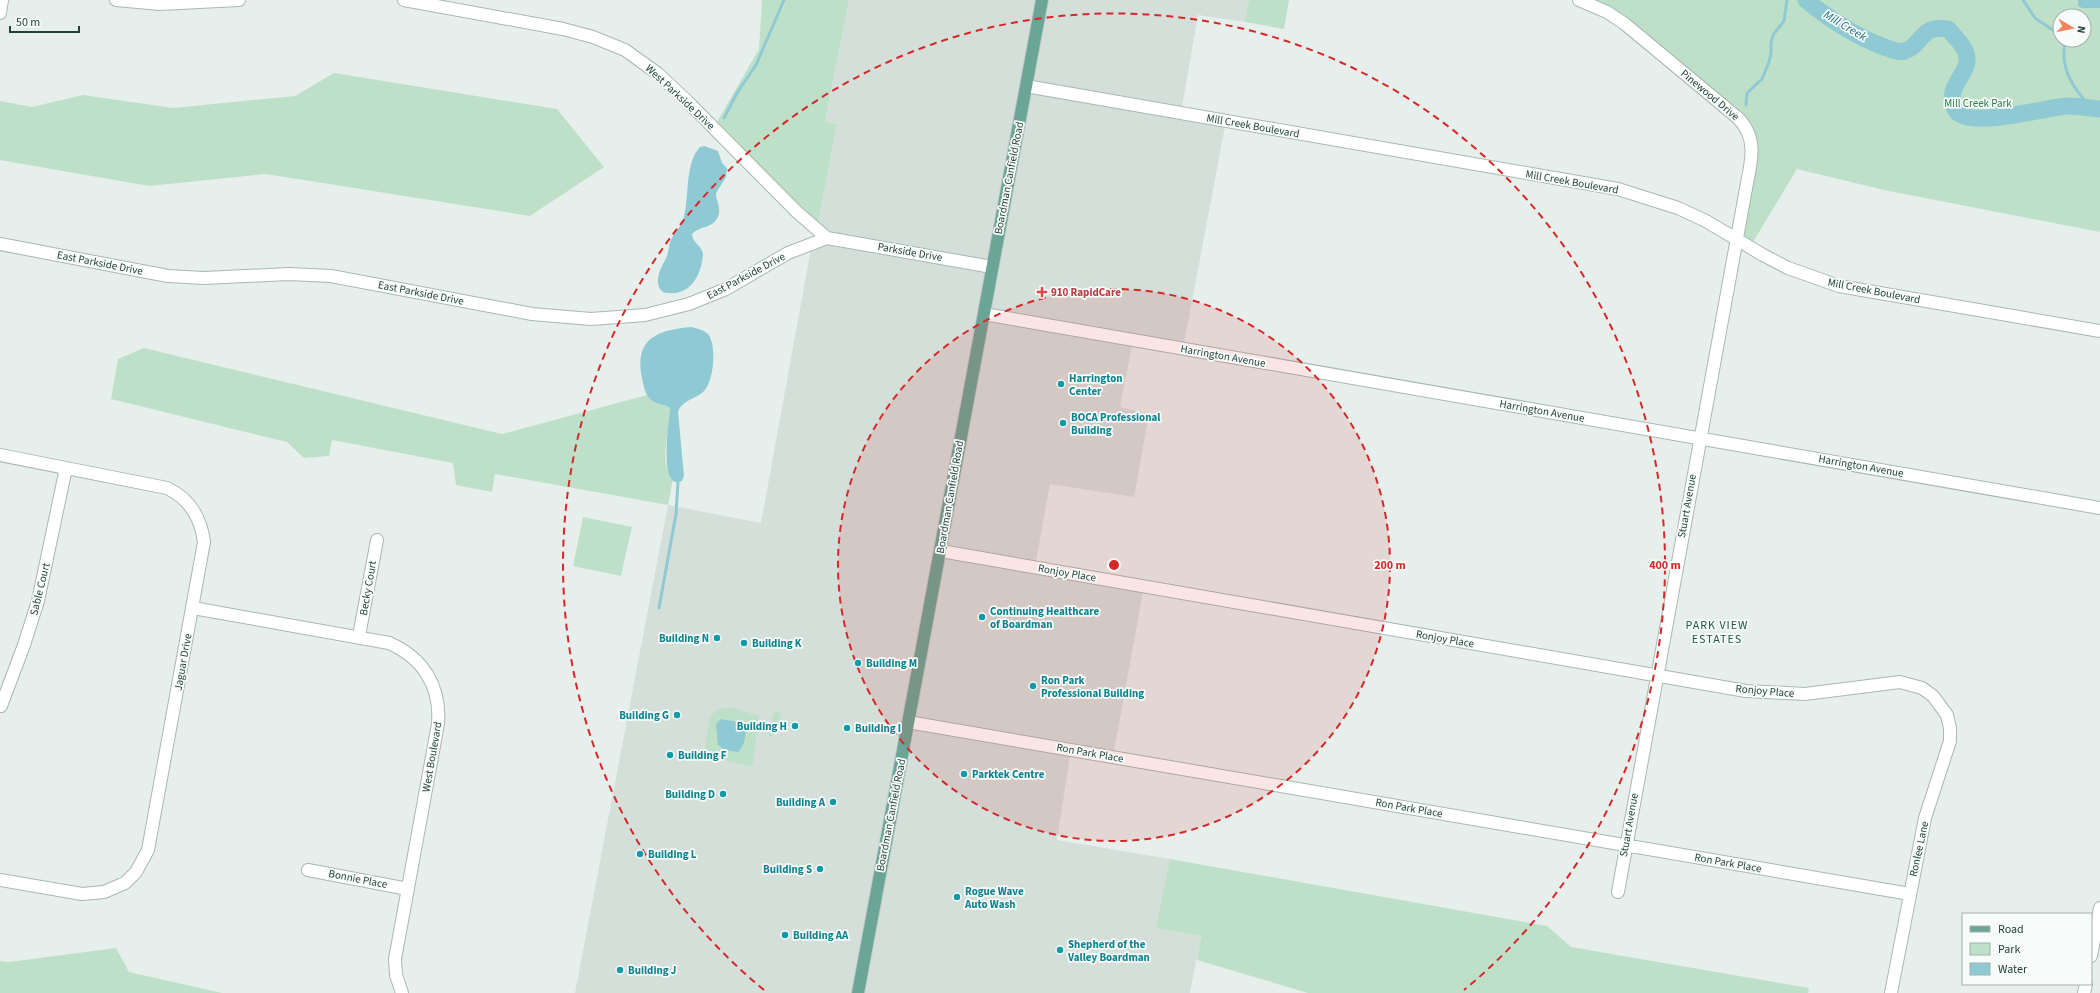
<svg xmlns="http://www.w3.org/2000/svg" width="2100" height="993" font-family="'Source Sans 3',sans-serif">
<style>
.built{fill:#d4dfda}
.green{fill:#bfe0c8;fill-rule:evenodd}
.water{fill:#8ec9d4}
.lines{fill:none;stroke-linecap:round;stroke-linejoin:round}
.stream{stroke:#8ec9d4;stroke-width:3}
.river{stroke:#8ec9d4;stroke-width:17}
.minor-casing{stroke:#a8b8b2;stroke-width:14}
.major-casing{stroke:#c2cac8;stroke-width:14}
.minor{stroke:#fff;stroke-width:12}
.major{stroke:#6aa596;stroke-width:12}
.ring{fill:none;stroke:#d62828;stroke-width:2;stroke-dasharray:7 5}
.health-dot{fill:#e0444e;stroke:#f7fbf9;stroke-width:1.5}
.culture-dot{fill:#0f9aa8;stroke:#f7fbf9;stroke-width:1.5}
.labels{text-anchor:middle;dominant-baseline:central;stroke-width:3.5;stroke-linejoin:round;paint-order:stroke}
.street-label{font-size:11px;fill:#24423a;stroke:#f7fbf9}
.park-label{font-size:11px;fill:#2d7a4b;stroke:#f7fbf9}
.health-label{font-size:11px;font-weight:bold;fill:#be3a42;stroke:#f7fbf9;text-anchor:start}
.culture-label{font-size:11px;font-weight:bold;fill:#0d838f;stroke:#f7fbf9;text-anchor:start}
.water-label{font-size:12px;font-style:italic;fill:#1c6f80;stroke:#f7fbf9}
.neighbourhood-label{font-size:12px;letter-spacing:1px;fill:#1f5548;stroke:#f7fbf9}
.centre{fill:#d62828;stroke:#f7fbf9;stroke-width:2}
.ring-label{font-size:12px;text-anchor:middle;font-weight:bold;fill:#d62828;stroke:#f7fbf9;stroke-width:3.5;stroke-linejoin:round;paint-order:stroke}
</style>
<rect width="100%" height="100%" fill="#e6efeb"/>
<!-- built -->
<path class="built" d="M849 0H1249L1245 22 1198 15 1181 113 1226 121 1183 349 1133 341 1120 407 1149 414 1134 497 1050 484 1035 567 1144 586 1113 757 1071 750 1057 840 1170 859 1157 928 1201 936 1190 993H575L668 505 761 523 812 243 827 237 817 229 837 124 825 122Z"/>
<!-- green -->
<path class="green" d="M762 0H849L825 122 837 124 817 229 714 127 759 49Z
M1249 0H1289L1284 29 1245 22Z
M1579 0H2100V232L1884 190 1797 169 1750 247 1736 239 1750 136 1625 24ZM2060 16H2084V40H2060Z
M334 73 557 109 604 167 530 216 266 174 149 186 0 160V101L32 107 83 95 173 108 295 96Z
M144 348 502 434 647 395 652 401 670 408C671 430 657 461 673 479L668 505 495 474 492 492 456 485 453 463 332 440 329 456 304 458 287 442 111 399 118 359Z
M583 517 632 527 621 576 573 566Z
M731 707 759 716 753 764 750 766 709 757 705 748 710 716 718 709Z
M775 711 781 714 778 732 769 737V729Z
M1170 859 1547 926 1571 947 1809 988 1808 993H1308L1197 960 1201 936 1156 928Z
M116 948 129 972 222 993H0V961L9 962Z"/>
<!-- water -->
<path class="water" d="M2078 0H2100V8H2082L2078 6Z
M704 146 718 151 722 163 727 168 726 177 716 193C716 200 720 205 719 213 716 229 700 225 692 234 692 243 703 246 703 255 701 275 691 295 669 293 665 293 661 292 659 287 655 276 663 265 667 256 669 250 669 243 672 238 675 231 681 227 683 220 690 198 684 164 700 147Z
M691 327C697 328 703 330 708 334 717 345 714 381 704 391 696 399 682 400 678 412L684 476 682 481C657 492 670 418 670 408 664 404 655 404 650 399 644 393 643 382 641 373 636 337 660 330 691 327Z
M721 719 737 722 746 728C746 737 744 746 738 752L725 750 718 745 716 724Z"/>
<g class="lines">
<!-- stream -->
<path class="stream" d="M2023 0 2035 18 2060 35
M2063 40C2066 46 2063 52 2064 59 2067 80 2078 94 2093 109
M1746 105 1747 93 1762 79 1769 62 1771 53V43L1773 35 1784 21 1787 0
M724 118 737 93 756 65 784 0
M659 608 676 514 678 482"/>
<!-- river -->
<path class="river" d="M1806 0C1830 20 1855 36 1884 47 1891 49 1898 53 1905 51 1923 45 1920 24 1948 29 1953 35 1964 45 1966 53 1973 73 1943 86 1955 109 1965 131 2046 107 2067 106 2078 106 2089 108 2100 109"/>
<!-- minor casing -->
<g class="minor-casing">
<path id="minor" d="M116 0 160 4 239 0
M404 0 563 29 593 37 625 50 657 73 687 101 797 212 827 238
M1579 0 1607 12 1625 24 1738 118C1757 137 1752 159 1747 183L1618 892
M0 13 2 0
M1026 86 1618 189 1678 208 1706 221 1763 255 1788 268 1839 286 2100 331
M827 238 992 267
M0 244 168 276 204 278 289 274 331 276 532 314 591 319 645 315 689 304 726 289 788 253 827 238
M984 314 2100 508
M0 455 167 488C190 499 201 517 204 542L148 850 136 872 125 883 104 892 82 894 0 880
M941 551 1746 691 1805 694 1900 682 1922 688 1933 696 1947 715 1950 728V741L1925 818 1891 993
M193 608 389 643C423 658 441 686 438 724L395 959 396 975 402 993
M359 636 377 540
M1 706 24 645 38 601 66 468
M908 722 1910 894
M308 870 408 889
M2091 956 2100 908
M2084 993 2086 984"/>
</g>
<!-- major casing -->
<g class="major-casing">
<path id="major" d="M858 993 1042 0"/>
</g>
<!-- minor -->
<use href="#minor" class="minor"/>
<!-- major -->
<use href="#major" class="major"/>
</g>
<!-- distance rings -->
<circle cx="1114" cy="565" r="276" fill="#d62828" fill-opacity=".12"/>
<g class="ring">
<circle cx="1114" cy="565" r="276"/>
<path d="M764 990A551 551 0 1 1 1464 990"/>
</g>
<!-- markers -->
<path class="health-dot" d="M1040 286h4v4h4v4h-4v4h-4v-4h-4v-4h4z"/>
<g class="culture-dot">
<circle cx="1061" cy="384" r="4"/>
<circle cx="1063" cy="423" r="4"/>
<circle cx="982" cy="617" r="4"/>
<circle cx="717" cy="638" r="4"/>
<circle cx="744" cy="643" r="4"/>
<circle cx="858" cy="663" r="4"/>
<circle cx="1033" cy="686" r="4"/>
<circle cx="677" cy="715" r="4"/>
<circle cx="795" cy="726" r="4"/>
<circle cx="847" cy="728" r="4"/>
<circle cx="670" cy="755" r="4"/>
<circle cx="964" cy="774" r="4"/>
<circle cx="723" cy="794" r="4"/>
<circle cx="833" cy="802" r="4"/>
<circle cx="640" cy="854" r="4"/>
<circle cx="820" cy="869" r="4"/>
<circle cx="957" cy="897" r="4"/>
<circle cx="785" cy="935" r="4"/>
<circle cx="1060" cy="950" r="4"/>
<circle cx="620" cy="970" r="4"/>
</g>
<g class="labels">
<!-- street labels -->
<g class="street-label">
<text transform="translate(1710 95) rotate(40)">Pinewood Drive</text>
<text transform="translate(680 97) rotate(43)">West Parkside Drive</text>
<text transform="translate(1253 126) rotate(10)">Mill Creek Boulevard</text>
<text transform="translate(1009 178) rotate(-79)">Boardman Canfield Road</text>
<text transform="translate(1572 182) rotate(10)">Mill Creek Boulevard</text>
<text transform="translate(910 252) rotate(10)">Parkside Drive</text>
<text transform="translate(100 263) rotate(11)">East Parkside Drive</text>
<text transform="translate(746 276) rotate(-28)">East Parkside Drive</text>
<text transform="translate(1874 291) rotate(11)">Mill Creek Boulevard</text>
<text transform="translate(421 293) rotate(11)">East Parkside Drive</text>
<text transform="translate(1223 356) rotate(10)">Harrington Avenue</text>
<text transform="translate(1542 411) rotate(10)">Harrington Avenue</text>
<text transform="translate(1861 466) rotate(10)">Harrington Avenue</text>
<text transform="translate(950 497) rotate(-80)">Boardman Canfield Road</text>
<text transform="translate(1687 506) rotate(-80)">Stuart Avenue</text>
<text transform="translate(1067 573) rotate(10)">Ronjoy Place</text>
<text transform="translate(368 588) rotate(-80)">Becky Court</text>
<text transform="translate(40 589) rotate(-76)">Sable Court</text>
<text transform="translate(1445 639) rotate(10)">Ronjoy Place</text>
<text transform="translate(183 662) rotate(-80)">Jaguar Drive</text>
<text transform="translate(1765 691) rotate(5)">Ronjoy Place</text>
<text transform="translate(1090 753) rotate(10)">Ron Park Place</text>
<text transform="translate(432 757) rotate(-80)">West Boulevard</text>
<text transform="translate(1409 808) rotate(10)">Ron Park Place</text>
<text transform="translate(891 815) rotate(-79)">Boardman Canfield Road</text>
<text transform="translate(1629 825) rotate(-80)">Stuart Avenue</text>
<text transform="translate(1919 849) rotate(-78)">Ronlee Lane</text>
<text transform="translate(1728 863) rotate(10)">Ron Park Place</text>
<text transform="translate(358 879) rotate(11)">Bonnie Place</text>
</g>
<!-- park labels -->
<g class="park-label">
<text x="1978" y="103">Mill Creek Park</text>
</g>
<!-- health labels -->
<g class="health-label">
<text x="1051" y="292">910 RapidCare</text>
</g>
<!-- culture labels -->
<g class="culture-label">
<text x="1069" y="378">Harrington<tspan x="1069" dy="13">Center</tspan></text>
<text x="1071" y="417">BOCA Professional<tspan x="1071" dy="13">Building</tspan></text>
<text x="990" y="611">Continuing Healthcare<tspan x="990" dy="13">of Boardman</tspan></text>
<text x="709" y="638" text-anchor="end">Building N</text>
<text x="752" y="643">Building K</text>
<text x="866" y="663">Building M</text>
<text x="1041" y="680">Ron Park<tspan x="1041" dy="13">Professional Building</tspan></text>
<text x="669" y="715" text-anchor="end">Building G</text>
<text x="787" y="726" text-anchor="end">Building H</text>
<text x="855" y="728">Building I</text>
<text x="678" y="755">Building F</text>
<text x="972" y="774">Parktek Centre</text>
<text x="715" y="794" text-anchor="end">Building D</text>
<text x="825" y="802" text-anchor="end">Building A</text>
<text x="648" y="854">Building L</text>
<text x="812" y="869" text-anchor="end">Building S</text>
<text x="965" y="891">Rogue Wave<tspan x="965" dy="13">Auto Wash</tspan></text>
<text x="793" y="935">Building AA</text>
<text x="1068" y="944">Shepherd of the<tspan x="1068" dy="13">Valley Boardman</tspan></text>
<text x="628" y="970">Building J</text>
</g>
<!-- water labels -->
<g class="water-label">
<text transform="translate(1845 26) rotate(31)">Mill Creek</text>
</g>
<!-- neighbourhood labels -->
<g class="neighbourhood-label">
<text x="1717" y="625">PARK VIEW<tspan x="1717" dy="14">ESTATES</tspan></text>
</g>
</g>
<circle cx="1114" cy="565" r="6" class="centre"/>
<g class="ring-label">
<text x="1390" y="569">200 m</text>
<text x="1665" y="569">400 m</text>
</g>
<!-- legend -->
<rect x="1962" y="913" width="130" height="72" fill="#f7fbf9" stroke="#a3b1ad"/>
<rect x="1970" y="926" width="20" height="6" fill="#6aa596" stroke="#a3b1ad"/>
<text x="1998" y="933" font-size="12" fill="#24423a">Road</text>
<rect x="1970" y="943" width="20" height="12" fill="#bfe0c8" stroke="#a3b1ad"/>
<text x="1998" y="953" font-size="12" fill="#24423a">Park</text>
<rect x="1970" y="963" width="20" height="12" fill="#8ec9d4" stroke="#a3b1ad"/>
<text x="1998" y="973" font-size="12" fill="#24423a">Water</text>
<!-- north arrow -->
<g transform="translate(2072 28) rotate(100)"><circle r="19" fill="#f7fbf9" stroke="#a3b1ad"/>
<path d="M0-3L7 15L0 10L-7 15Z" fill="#f4845f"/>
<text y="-6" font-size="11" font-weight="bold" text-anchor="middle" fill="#24423a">N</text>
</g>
<!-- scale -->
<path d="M10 26v6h69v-6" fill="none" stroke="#24423a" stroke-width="2"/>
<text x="16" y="26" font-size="12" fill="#24423a" stroke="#f7fbf9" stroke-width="3" paint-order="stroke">50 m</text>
</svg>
